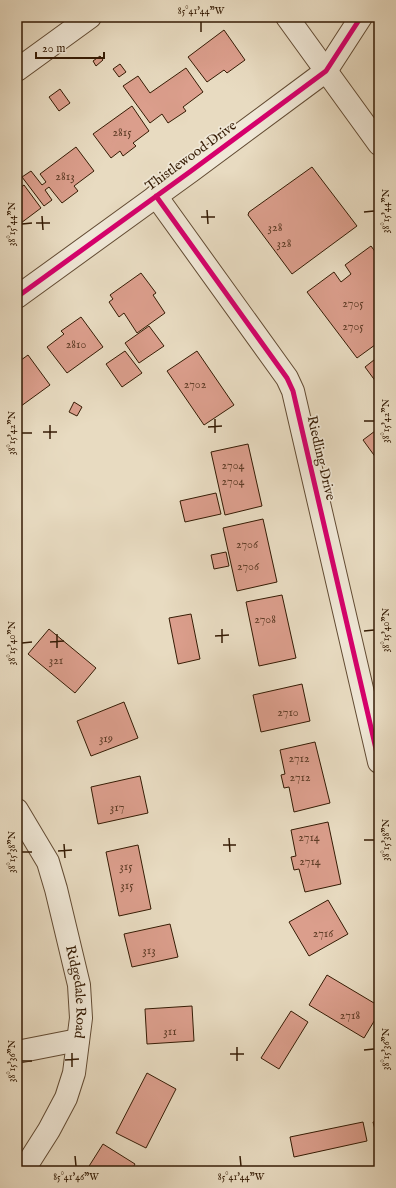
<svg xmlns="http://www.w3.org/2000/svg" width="396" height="1188" font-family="'IM FELL English',serif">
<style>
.building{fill:#db9e8c;stroke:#351b04}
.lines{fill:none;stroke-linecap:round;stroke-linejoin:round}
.street-casing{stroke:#624b33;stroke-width:24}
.street{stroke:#f0e8d7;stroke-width:22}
.cycleway-casing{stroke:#f0e8d7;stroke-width:8}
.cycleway{stroke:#d6006c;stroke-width:5}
.ticks{fill:none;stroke:#351b04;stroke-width:1.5}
.labels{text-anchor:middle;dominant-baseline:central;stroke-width:3.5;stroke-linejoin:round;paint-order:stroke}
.number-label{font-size:12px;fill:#5e3c26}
.street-label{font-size:14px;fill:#351b04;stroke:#f0e8d7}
.neatline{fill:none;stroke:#351b04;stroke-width:1.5}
.ticks-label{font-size:10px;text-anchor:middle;fill:#351b04}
</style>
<rect width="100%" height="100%" fill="#e8dbc1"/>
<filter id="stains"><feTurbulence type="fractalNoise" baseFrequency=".005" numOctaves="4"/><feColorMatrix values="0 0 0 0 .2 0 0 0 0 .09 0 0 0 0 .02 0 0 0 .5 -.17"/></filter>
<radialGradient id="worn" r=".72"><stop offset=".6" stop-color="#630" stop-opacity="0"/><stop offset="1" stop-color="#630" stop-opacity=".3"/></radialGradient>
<!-- building -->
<path class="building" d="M224 30 245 60 227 73 224 70 207 82 188 57Z
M100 56 103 60 96 66 93 61Z
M120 64 126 72 119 77 113 69Z
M186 68 203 92 183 107 186 111 168 123 162 114 150 123 123 86 138 76 150 93Z
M60 89 70 103 59 111 49 97Z
M132 106 149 131 133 143 136 146 123 156 120 151 111 158 93 134Z
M76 147 94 171 74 186 78 191 62 203 49 187 45 190 52 200 44 206 22 177 31 171 42 185 46 182 40 174Z
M312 167 357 226 292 274 248 215 249 212Z
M24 185 41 208 17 226V190Z
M371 246 379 257V327L375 330 379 336V342L357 358 307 292 334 272 341 282 351 274 345 265Z
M141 273 156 293 153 295 165 313 137 333 124 313 119 317 109 302 113 299 110 295Z
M81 317 103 347 67 373 47 347 64 334 61 331Z
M149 326 164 346 139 363 125 343Z
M125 351 142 373 122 387 106 364Z
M197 351 234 405 204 425 167 371Z
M28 355 50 385 17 409V363Z
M379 356V386L365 367Z
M74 402 82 407 77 416 69 412Z
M379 428V462L363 440Z
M248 444 262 506 225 515 211 452Z
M216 493 221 514 185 522 180 501Z
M376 497H379V511Z
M263 519 277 582 237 591 223 528Z
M226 552 229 566 214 569 211 555Z
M282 595 296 658 259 666 246 602Z
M191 614 200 659 178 664 169 618Z
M49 629 96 668 75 693 28 654Z
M302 684 310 721 261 732 253 695Z
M124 702 138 738 91 756 77 721Z
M315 742 330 803 294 812 289 787 284 788 281 775 285 774 280 750Z
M140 776 148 813 98 824 91 787Z
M328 822 341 884 305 892 299 869 294 870 291 857 296 856 291 830Z
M138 845 151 909 119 916 106 852Z
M328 900 348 934 309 956 289 922Z
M170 924 178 957 132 967 124 934Z
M327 975 379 1006V1013L364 1038 309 1005Z
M192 1006 194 1041 147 1044 145 1009Z
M291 1011 308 1022 279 1069 261 1058Z
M147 1073 176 1089 146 1148 116 1133Z
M379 1120V1141H378L373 1122Z
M363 1122 367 1141 294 1157 290 1137Z
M103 1144 135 1164 131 1171H86Z"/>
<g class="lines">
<!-- street casing -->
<g class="street-casing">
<g id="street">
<path d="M287 17 379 144"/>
<path d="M17 70 90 17"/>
<path d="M156 196 287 378 293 391 379 762"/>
<path d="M17 297 191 171 326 71 361 17"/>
<path id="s1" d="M17 810 48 862 56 889 79 985 81 1018 74 1073 66 1098 49 1130 23 1171"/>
<path d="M17 1052 78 1040"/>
</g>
</g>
<!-- street -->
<use href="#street" class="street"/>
<!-- cycleway casing -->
<g class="cycleway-casing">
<path id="cycleway" d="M156 196 287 378 293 391 379 762
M17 297 191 171 326 71 361 17"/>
</g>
<!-- cycleway -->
<use href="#cycleway" class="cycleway"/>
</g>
<!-- ticks -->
<path class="ticks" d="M201 22V32M207 210 208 224M364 212 374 211M42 216 43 230M201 217H215M36 223H50M22 224 32 223M215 419V433M364 421H374M50 425V439M208 427 222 426M43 432H57M22 433H32M222 629V643M364 631 374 630M57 634V648M215 636 229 635M50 642 64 641M22 643 32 642M229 838 230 852M364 840H374M64 844 65 858M223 845H236M58 851 72 850M22 852H32M237 1047V1061M364 1050 374 1049M72 1053V1067M230 1054H244M65 1060 79 1059M22 1061H32M75 1156 76 1166M240 1156 241 1166"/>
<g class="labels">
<!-- number labels -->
<g class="number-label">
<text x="122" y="132">2815</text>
<text x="65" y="176">2813</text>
<text x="275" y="227">328</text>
<text x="284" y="243">328</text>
<text x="353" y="303">2705</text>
<text x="353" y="326">2705</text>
<text x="76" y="344">2810</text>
<text x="195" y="384">2702</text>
<text x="233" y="465">2704</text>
<text x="233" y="481">2704</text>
<text x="247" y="544">2706</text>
<text x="248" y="566">2706</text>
<text x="265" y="619">2708</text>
<text x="56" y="660">321</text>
<text x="288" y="712">2710</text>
<text x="106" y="738">319</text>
<text x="299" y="758">2712</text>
<text x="300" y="777">2712</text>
<text x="117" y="807">317</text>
<text x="309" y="837">2714</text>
<text x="310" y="861">2714</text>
<text x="126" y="866">315</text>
<text x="127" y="885">315</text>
<text x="323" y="933">2716</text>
<text x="149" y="950">313</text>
<text x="350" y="1015">2718</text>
<text x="170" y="1031">311</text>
</g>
<!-- street labels -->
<g class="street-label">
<text transform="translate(191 156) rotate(-36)">Thistlewood Drive</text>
<text transform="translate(321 458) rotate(77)">Riedling Drive</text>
<text stroke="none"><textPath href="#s1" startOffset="194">Ridgedale Road</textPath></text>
</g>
</g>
<!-- margin -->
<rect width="396" height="1188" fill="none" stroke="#e8dbc1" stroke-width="44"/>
<!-- scale -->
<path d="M36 52v6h68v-6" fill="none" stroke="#351b04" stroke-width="2"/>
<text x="42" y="52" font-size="12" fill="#351b04" stroke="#f0e8d7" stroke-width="3" paint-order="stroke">20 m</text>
<rect x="22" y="22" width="352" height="1144" class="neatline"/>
<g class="ticks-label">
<text x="201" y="14">85°41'44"W</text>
<text transform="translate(385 211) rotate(-90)" y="4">38°15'44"N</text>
<text transform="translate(11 224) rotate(-90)" y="4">38°15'44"N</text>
<text transform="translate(385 421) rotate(-90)" y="4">38°15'42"N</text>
<text transform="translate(11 433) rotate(-90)" y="4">38°15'42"N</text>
<text transform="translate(385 630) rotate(-90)" y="4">38°15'40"N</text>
<text transform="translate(11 643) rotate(-90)" y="4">38°15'40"N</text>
<text transform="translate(385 840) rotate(-90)" y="4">38°15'38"N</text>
<text transform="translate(11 852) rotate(-90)" y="4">38°15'38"N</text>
<text transform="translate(385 1049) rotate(-90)" y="4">38°15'36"N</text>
<text transform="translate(11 1061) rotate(-90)" y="4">38°15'36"N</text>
<text x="76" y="1180">85°41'46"W</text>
<text x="241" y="1180">85°41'44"W</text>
</g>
<rect width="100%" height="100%" filter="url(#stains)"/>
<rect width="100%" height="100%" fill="url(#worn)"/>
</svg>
